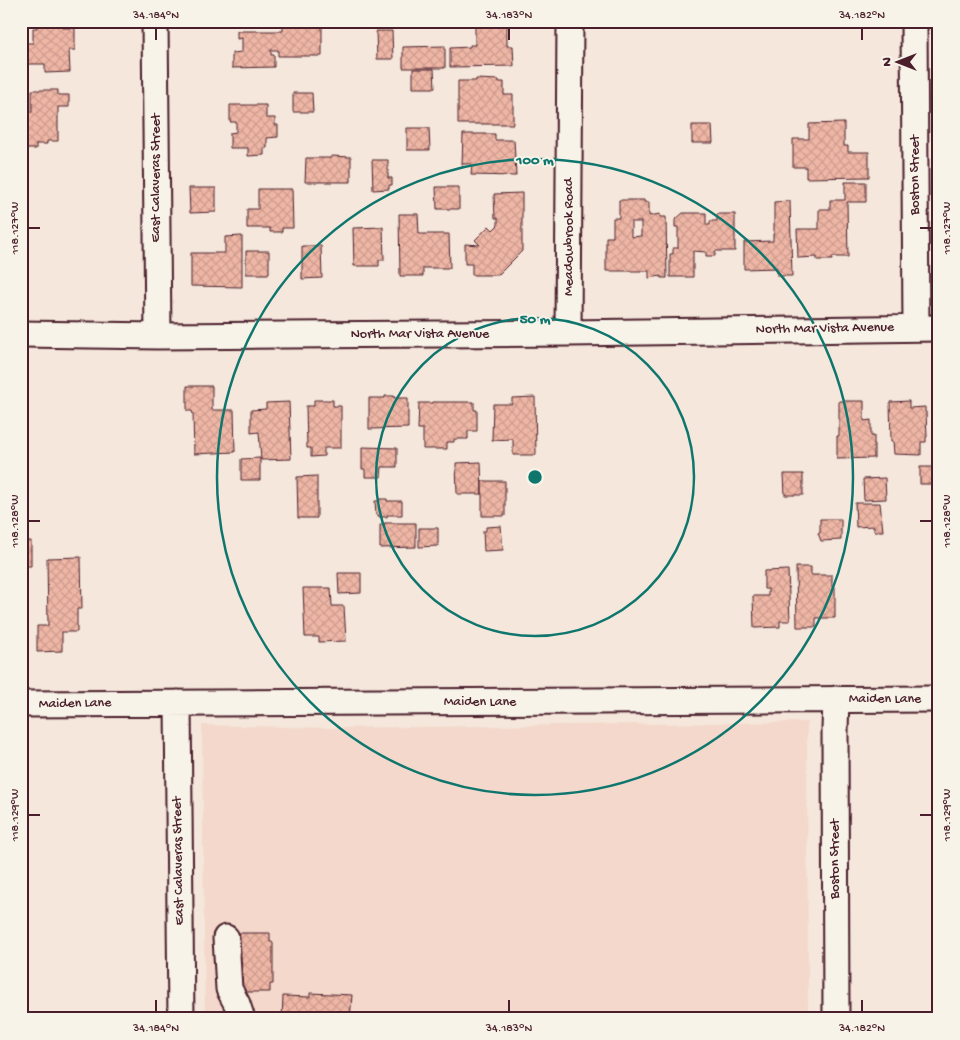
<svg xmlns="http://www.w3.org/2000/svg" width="960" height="1040" font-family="'Gochi Hand',sans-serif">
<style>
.built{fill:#f3d8cb}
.building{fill:url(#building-cross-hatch);stroke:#4a1f2b;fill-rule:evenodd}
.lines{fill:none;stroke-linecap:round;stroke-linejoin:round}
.minor-casing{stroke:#4a1f2b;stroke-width:29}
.minor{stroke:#f7f3e8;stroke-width:25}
.ticks{fill:none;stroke:#4a1f2b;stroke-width:2}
.ring{fill:none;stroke:#0f766e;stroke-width:2.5}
.labels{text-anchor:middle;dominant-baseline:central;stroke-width:4;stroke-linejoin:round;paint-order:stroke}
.street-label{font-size:14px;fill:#4a1f2b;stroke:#f7f3e8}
.centre{fill:#0f766e;stroke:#f7f3e8;stroke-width:2.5}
.ring-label{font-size:15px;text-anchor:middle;font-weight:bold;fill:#0f766e;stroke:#f7f3e8;stroke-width:4;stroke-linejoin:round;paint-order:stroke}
.neatline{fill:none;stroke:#4a1f2b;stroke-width:2}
.ticks-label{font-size:12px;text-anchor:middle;fill:#4a1f2b}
</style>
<defs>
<pattern id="building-cross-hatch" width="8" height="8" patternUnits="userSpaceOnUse" patternTransform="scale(1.25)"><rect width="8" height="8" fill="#eeb6a5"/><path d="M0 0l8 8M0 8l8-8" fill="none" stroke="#ce9c8e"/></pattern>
</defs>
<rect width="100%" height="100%" fill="#f5e7db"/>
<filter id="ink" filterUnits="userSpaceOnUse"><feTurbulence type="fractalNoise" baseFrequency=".02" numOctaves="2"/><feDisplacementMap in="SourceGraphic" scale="10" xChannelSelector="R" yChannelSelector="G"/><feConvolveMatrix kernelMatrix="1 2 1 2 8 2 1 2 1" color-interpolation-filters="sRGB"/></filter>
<g filter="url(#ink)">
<!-- built -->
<path class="built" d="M807 722 808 1019H205L202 725 327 728Z"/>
<!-- building -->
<path class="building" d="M475 21H507V46H513L514 66 450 67V48L470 47V45H475Z
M37 24H63V28H75V50H69L70 72 45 73V64H21V43H33V28H37Z
M283 25H322V56H278V50H271V55H274V67L232 68V53L242 52V38L237 39V31H283Z
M376 31H392L393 59H377Z
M445 46V68H403V47Z
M413 69H434L435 88H413Z
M476 79 499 80V82H504V95H513V124H458V81H476Z
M32 90H58V95H69V107H58V141H47V144H36V149H21V112H32Z
M293 93H312L313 112H293Z
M230 105H266V118H275V125H278V137L267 138V148H264V155L248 156V148H230V133L236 132V122H230Z
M844 123V146H848V152H869V177L806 178V167H793V139H809V124Z
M692 125H712L713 143H692Z
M407 128H429L430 150H407Z
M463 134H495V140H514L516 176 471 175 472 164H462Z
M331 156 351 157V182H305L306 158H331Z
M372 160H388V178H392V185H389V189L373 190Z
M845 182H866V202H847L848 257H832V260H817V257L798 258 797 229H819V209H830V200H845Z
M436 187H459V209H437Z
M189 188H216V212L190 213Z
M258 189H292L293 228H282V232H270V228H247V209H258Z
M522 193V251L498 275H472V264H465V244L480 245 475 240 489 226 493 230 498 225V218H495L494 194Z
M619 200H644V202H649V216L660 214V217H666L667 278H661V276L649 278V271H606V237H613V218H619ZM631 222H641V236L631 237Z
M790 201 792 276H777V268L744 269V242L773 241V234H774V202Z
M683 213H706V225H710V221H717V214H735V251H715V256H706V252L693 251V277H670V254H673V248H678V227H675V220Z
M399 214H418L419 234H449L450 268H423V276H400Z
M383 227 384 260H379V266H354L353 228Z
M242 236V287L191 286V253H225V237Z
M302 246H321L322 278 302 279Z
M246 251H269V274H246Z
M187 386H212V410H234L235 452 194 454 193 414 192 411H187Z
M385 396H394V398H408V428L369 429V398H385Z
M535 397 536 455H513V439L492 440 493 404H512V398Z
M314 400H333V406H341V448H324V456L311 457V448H307L306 406H314Z
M839 401H864V421L871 420V436H874V458L837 459V436H839Z
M909 401V408L925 407V412H926L927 437H926V442H921V455L894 454 893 441H891L890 402Z
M289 402 291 459 261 460 259 432 251 433V410L266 409V403Z
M433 402H474V410H477V431H468V439H454V442H447V449H423V429H418L419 403H433Z
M362 447 397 448V467H382L381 477H365V469H362Z
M260 458V480H241V459Z
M481 462 482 494H457L456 463Z
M920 467H938V484H920Z
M784 474H803V495H785Z
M317 476V518H298L297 477Z
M885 478 886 499 864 500 863 479Z
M482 481H505V516H482Z
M379 499H387V501H402V515H387V517H379V515H376L375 501H379Z
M855 503H880L883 531H874V526L856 527Z
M820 519H841V540L821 541 818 533H820Z
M384 523H416V547L380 548V525H384Z
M501 526 503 550 484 551 483 531H486V527Z
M419 528H438V546L419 547Z
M21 541H31V566H21Z
M81 557 82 609H77V632H62V651L37 652V626H48L47 558Z
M796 567H811V575H832V587H835V618H816V627H797Z
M788 570 790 621H780V627L754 628 753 596H768V589H764V571Z
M338 573H361V593L339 594Z
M303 588H331L332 606H344L346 641 319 642V637H305Z
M239 933H270V942H273V984H270V992H239Z
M310 993 352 995 350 1019H282L283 996 310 997Z"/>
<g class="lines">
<!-- minor casing -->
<g class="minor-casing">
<path id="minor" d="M155 21 158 336
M914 21 916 328
M568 333 570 21
M21 334 158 336 568 333 939 328
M836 699 835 730 836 1019
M178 703 181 1019
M21 704 939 699
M226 938 229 989 237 1004 242 1019"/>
</g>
<!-- minor -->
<use href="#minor" class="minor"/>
</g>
</g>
<!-- ticks -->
<path class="ticks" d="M156 28V40M509 28V40M862 28V40M28 228H40M920 228H932M28 521H40M920 521H932M28 815H40M920 815H932M156 1000V1012M509 1000V1012M862 1000V1012"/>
<!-- distance rings -->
<g class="ring">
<circle cx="535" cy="477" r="159"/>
<circle cx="535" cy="477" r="318"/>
</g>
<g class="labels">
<!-- street labels -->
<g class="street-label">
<text transform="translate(915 175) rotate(-90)">Boston Street</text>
<text transform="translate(156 178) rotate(-90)">East Calaveras Street</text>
<text transform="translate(569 237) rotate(-90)">Meadowbrook Road</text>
<text transform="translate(825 329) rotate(-1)">North Mar Vista Avenue</text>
<text x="420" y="334">North Mar Vista Avenue</text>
<text x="885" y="699">Maiden Lane</text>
<text x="480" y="702">Maiden Lane</text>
<text transform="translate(75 704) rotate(-1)">Maiden Lane</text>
<text transform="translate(835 859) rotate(-90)">Boston Street</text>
<text transform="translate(179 861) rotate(-91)">East Calaveras Street</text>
</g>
</g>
<circle cx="535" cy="477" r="8" class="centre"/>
<g class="ring-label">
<text x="535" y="164">100 m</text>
<text x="535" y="323">50 m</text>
</g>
<!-- margin -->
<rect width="960" height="1040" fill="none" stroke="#f7f3e8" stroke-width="55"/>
<!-- north arrow -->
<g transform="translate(898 62) rotate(270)" stroke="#f7f3e8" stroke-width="4" paint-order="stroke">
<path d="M0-4L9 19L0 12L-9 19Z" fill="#4a1f2b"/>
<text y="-8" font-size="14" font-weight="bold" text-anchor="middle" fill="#4a1f2b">N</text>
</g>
<rect x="28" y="28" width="904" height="984" class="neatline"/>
<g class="ticks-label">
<text x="156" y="18">34.184°N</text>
<text x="509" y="18">34.183°N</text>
<text x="862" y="18">34.182°N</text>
<text transform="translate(946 228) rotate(-90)" y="4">118.127°W</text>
<text transform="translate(14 228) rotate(-90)" y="4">118.127°W</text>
<text transform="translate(946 521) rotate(-90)" y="4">118.128°W</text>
<text transform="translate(14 521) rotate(-90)" y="4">118.128°W</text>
<text transform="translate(946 815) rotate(-90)" y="4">118.129°W</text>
<text transform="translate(14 815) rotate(-90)" y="4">118.129°W</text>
<text x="156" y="1031">34.184°N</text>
<text x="509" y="1031">34.183°N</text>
<text x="862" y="1031">34.182°N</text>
</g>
</svg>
